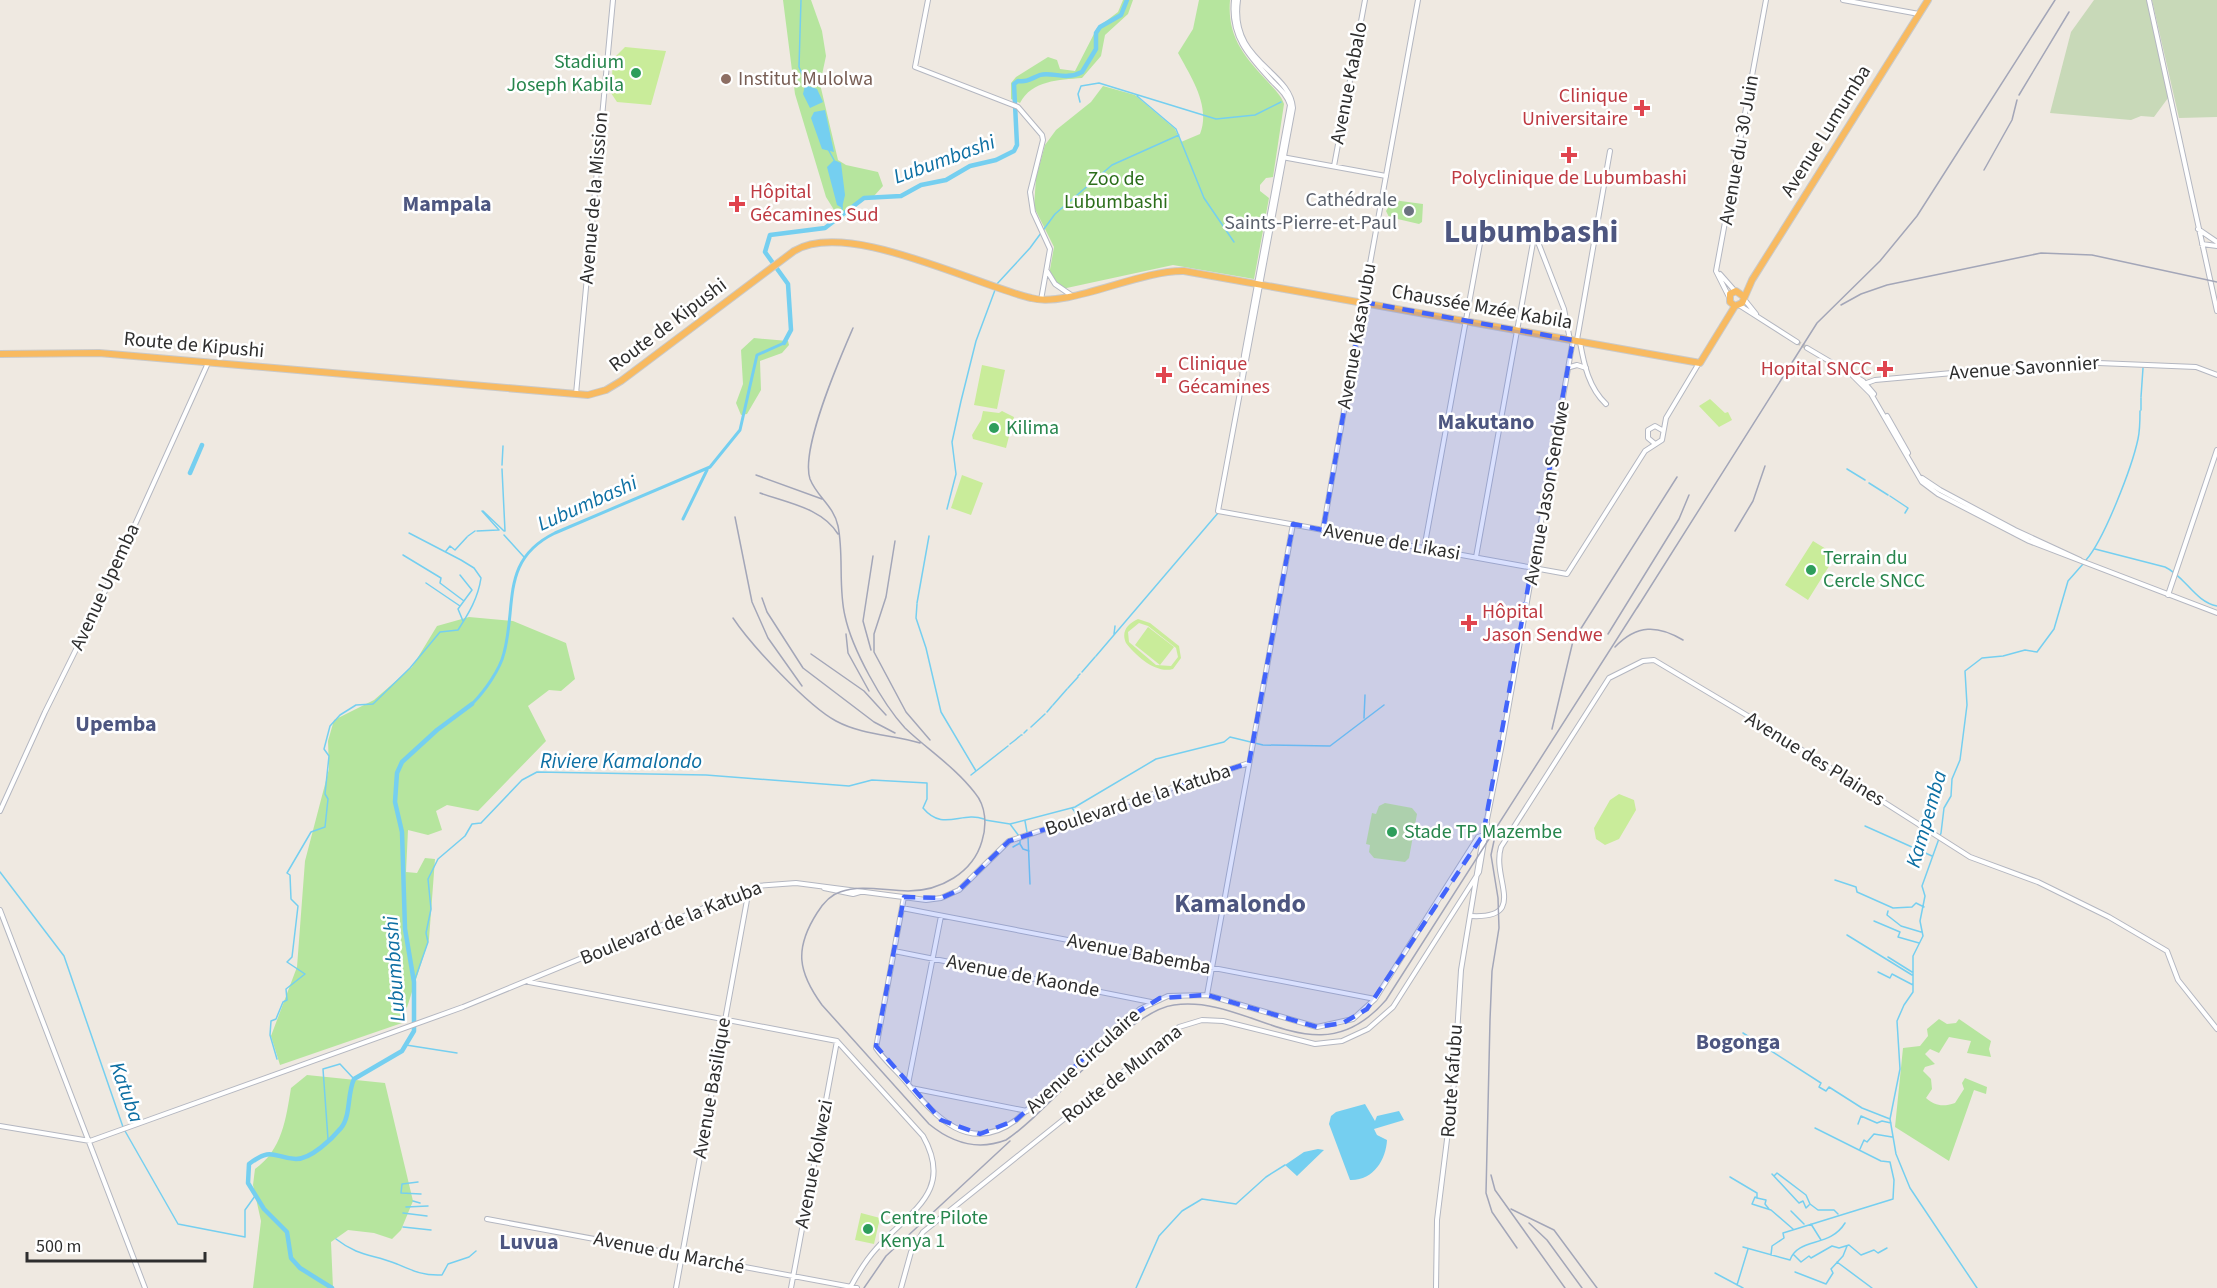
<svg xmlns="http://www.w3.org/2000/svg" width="2217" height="1288" font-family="'Source Sans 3',sans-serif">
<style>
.green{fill:#b6e59e}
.cemetery{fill:#c8d9b8}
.pitch{fill:#c9ec9a;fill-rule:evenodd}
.water{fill:#75cff0}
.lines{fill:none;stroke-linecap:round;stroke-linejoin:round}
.stream{stroke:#75cff0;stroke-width:1.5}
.canal{stroke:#75cff0;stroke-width:3}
.river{stroke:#75cff0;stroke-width:4.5}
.secondary-tunnel{stroke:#c8c4bd;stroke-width:4;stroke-dasharray:4 2;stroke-linecap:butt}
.tertiary-casing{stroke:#b4b7c1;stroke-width:6}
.secondary-casing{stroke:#b4b7c1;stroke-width:6}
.trunk-casing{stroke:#c9c9c9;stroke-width:8}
.tertiary{stroke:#fff;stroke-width:4}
.secondary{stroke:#fff;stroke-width:4}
.trunk{stroke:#f8ba60;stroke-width:6}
.rail{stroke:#a3a6b8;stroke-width:1.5}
.marked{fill:#4264fb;fill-opacity:0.2;stroke:#4264fb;stroke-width:4.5;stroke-dasharray:12 8;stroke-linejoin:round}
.leisure-dot{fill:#2e9e5b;stroke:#fff;stroke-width:2}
.education-dot{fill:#8d6e63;stroke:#fff;stroke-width:2}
.health-dot{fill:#e0444e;stroke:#fff;stroke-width:2}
.worship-dot{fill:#6b7280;stroke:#fff;stroke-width:2}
.labels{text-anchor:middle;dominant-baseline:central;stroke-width:5;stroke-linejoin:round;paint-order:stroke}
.leisure-label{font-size:20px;fill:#27864d;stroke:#fff;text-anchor:start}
.education-label{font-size:20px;fill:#785e54;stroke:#fff;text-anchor:start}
.street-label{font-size:20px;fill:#2e2e2e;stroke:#fff}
.health-label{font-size:20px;fill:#be3a42;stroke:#fff;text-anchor:start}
.park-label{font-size:20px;fill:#2c6e1b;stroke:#fff}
.worship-label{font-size:20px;fill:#5b616d;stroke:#fff;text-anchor:end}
.water-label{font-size:21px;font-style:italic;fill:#0d6fa3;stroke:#fff}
.quarter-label{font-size:22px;font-weight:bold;fill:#4d5680;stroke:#fff}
.district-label{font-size:26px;font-weight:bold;fill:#4d5680;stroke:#fff}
.town-label{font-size:32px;font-weight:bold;fill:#4d5680;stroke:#fff}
</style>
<rect width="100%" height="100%" fill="#efe9e1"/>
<!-- green -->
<path class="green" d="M783 0H811L822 31 826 56 820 84 838 160 846 165 878 172 883 186 874 196 864 197 839 218 826 197 795 94Z
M1123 0H1133L1128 14 1105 35 1101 56 1082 78C1059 80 1032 80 1020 103L1011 99V83L1016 77 1048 57 1057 60 1060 69 1075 71 1097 28 1118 12Z
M1199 0H1230C1227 37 1244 56 1268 82 1274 89 1281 95 1284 104L1273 177 1266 178 1260 185V191L1269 198 1254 279 1173 265 1062 289 1049 275 1054 247 1034 207 1036 178 1045 145 1056 130 1091 102 1103 86 1135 95 1175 129 1181 142 1200 134C1211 106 1191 77 1178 53L1193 29Z
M1393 200 1423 204 1422 222 1419 224 1389 217 1386 211Z
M754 338 788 341 789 345 782 353 760 361 761 390 747 414 741 415 736 403 743 384 741 350Z
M469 617 513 621 566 643 575 679 561 691 549 690 528 706 546 741 478 811 447 805 436 811 442 830 428 835 408 830 406 872 417 873 425 858 435 859 429 939 402 1023 280 1065 271 1036 297 967 305 861 329 769 328 741 334 720 374 700 412 667 437 626Z
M1939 1019 1947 1024 1956 1023 1959 1019 1991 1041 1989 1049 1991 1057 1967 1053 1971 1041 1949 1037 1939 1053 1930 1049 1925 1054 1935 1064 1925 1067 1923 1071 1931 1079 1932 1089 1926 1098C1935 1106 1943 1107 1955 1103L1964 1089 1962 1083 1965 1078 1987 1087 1986 1094 1974 1090 1949 1161 1895 1127 1903 1048 1920 1046 1928 1036 1927 1029Z
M307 1075 385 1083 413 1201 401 1230 392 1239 374 1233 348 1230 331 1242 333 1288H253L261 1221 253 1185 255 1169C282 1150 286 1119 291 1088Z"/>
<!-- cemetery -->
<path class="cemetery" d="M2094 0H2147L2168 98 2154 117 2141 116 2131 120 2050 113 2071 32Z
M2152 0H2217V117L2179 118Z"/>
<!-- pitch -->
<path class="pitch" d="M625 47 666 51 651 105 617 102 611 93 613 59Z
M982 365 1005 370 997 409 974 405Z
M1710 399 1725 413 1728 412 1732 420 1719 427 1699 406Z
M983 411 999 413 1002 411 1014 417 1006 448 973 439 972 435 981 420Z
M962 475 983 483 971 515 951 508Z
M1813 541 1836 555 1808 600 1785 585Z
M1138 619 1150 623 1179 646 1181 658 1173 669C1156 674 1136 656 1126 643 1121 632 1127 624 1138 619ZM1139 623 1148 626 1176 648 1178 657 1171 666 1156 665 1129 642 1128 632Z
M1148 627 1174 647 1160 665 1135 645Z
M1619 794 1634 800 1636 810 1619 839 1605 845 1596 839 1594 828 1610 800Z
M1385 803 1412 808 1417 814 1409 858 1405 862 1374 858 1369 852 1370 845 1366 844 1372 813 1376 814 1379 806Z
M861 1213 880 1218 874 1244 855 1240Z"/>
<!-- water -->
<path class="water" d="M805 85 817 89 823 102 810 108 803 94Z
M825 110 834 152 822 149 811 118 814 112Z
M834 160 841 163 845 195 842 208 837 205 827 167Z
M1365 1104 1375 1121 1377 1116 1399 1111 1404 1120 1374 1129 1377 1135 1387 1140C1386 1160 1373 1181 1350 1180L1329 1124 1331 1116 1336 1112Z
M1318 1149 1324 1150 1297 1176 1285 1165 1304 1152Z"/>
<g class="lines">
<!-- stream -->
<path class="stream" d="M801 0 799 67 808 87
M1137 96 1176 129 1204 198 1234 242
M1080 102 1078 94 1081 86 1099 83 1216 119 1255 115 1281 102
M828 149 834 160
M842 206V217
M996 285 1030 248 1055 214 1112 165 1179 135
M2141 397 2143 368
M2141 410V398
M502 465 503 446
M502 469 505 531
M1847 469 1865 480
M1869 483 1888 495
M1890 496 1908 508 1905 513
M947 509 956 474 952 442 961 401 976 341 995 290
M482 511 499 530
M483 511 504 531
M477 531 498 530
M504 535 524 557
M468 536 475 531
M2095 549 2165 567C2185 576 2195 602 2217 606
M446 551 450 546 455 550 467 537
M403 555 441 578 440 583 464 601
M2086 560C2104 540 2132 467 2138 439 2140 430 2140 420 2140 411
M460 575 472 590 458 609 463 621
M426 583 460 606
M917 603 929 536
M917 604 916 618 926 648 941 712 976 771
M1114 634 1115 626
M1096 656 1218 513
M1082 672 1095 657
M1078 676 1080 674
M1068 688 1078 677
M1053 705 1067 689
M1047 712 1052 706
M1364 718 1365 695
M1031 727 1045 714
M1024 733 1027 730
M1021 735H1022
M1014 741 1020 736
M1010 744 1014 741
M971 775 1008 746
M1072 808 1078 816
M985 820 1010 824 1019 836
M1025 821 1027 832
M1010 824 1075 807 1156 759 1224 742 1230 737 1263 745 1330 746 1384 705
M1865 826 1932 856
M1028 837 1030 884
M1020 844 1023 849 1029 851
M1013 847 1020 843V840
M0 872 64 956 123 1127
M1835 880 1856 887 1857 892 1893 908 1912 907 1916 903 1924 907
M1888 911 1887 915 1901 926 1921 932
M1874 921 1900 932 1898 937 1919 943
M1847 935 1912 975
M1888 957 1912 972
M1878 972 1890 978 1892 974 1913 985
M414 982 428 942 426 933 431 909 428 879 438 859 465 836 472 824 481 823 522 780 537 772 706 775 849 786 872 780 927 783V799L923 808C943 832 961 811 984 819
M1743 1033 1821 1083 1819 1087 1826 1091 1829 1087 1862 1108 1890 1119
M406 1045 457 1053
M277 1059 270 1035 271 1021 276 1019 283 1002 287 1000 286 989 305 974 287 962 292 957 298 906 291 899 290 875 287 873 311 832 325 827 328 799 325 794 329 756 324 749 330 726 340 715 356 705 373 704 410 668 440 632 458 630C469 613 478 598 481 578L474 568 461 560 409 533
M1858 1124 1861 1116 1877 1123 1882 1121 1891 1123
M125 1131 178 1224 245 1237V1210L255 1196
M328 1139 323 1069 340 1064 354 1079
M1860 1149 1864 1140 1867 1142 1874 1134 1892 1137
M1772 1174 1799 1203 1803 1201 1806 1208 1809 1205
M1774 1176 1777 1173 1806 1195 1810 1204 1818 1210H1834L1838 1214
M1730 1177 1757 1193V1198L1766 1200 1765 1204 1769 1209
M418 1182 402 1184 401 1193 421 1194
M1757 1198 1755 1197 1752 1204 1771 1210 1793 1229
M413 1201 420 1203
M406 1207 428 1206
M1791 1211 1804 1224
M403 1213 427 1216
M1811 1224 1821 1240
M403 1227 431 1230
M336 1239C359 1257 373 1254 397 1264 413 1271 424 1276 442 1275L448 1264 469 1257 476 1251
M1743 1247 1790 1260C1798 1237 1830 1248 1845 1223
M1771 1255 1772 1246 1784 1238 1783 1233 1893 1199 1894 1180 1890 1162 1881 1161 1815 1128
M1794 1255 1801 1262 1809 1256 1811 1258 1832 1246 1839 1248 1849 1245 1861 1255 1874 1250 1878 1253 1887 1248
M1837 1262 1872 1288
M1795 1272 1826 1284 1833 1273 1831 1269 1843 1256 1847 1246
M1715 1273 1743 1288
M1737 1285 1748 1249
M1136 1288 1159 1236 1182 1211 1202 1199 1236 1204 1266 1177 1285 1165
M1977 1288 1910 1188 1896 1154 1890 1119 1900 1069 1897 1021 1904 1005 1913 992V956L1923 936 1920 921 1925 896 1922 886 1941 833 1944 808 1951 796 1952 779 1960 760 1967 705 1965 671 1982 658 2003 656 2025 650 2037 652 2054 629 2068 581 2083 564"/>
<!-- canal -->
<path class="canal" d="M683 519 707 470
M472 704C484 692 500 670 504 653 517 604 500 560 555 533L710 467 740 430 757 355 784 343"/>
<!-- river -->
<path class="river" d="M784 343 791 330 788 284 765 252 770 235 825 228 864 198 901 196 921 185 946 180 970 166 996 160 1014 151 1017 145 1014 84 1018 81C1028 82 1030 79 1040 75 1051 71 1065 81 1082 72L1096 49V33L1100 27 1121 15 1127 0
M190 473 202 445
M332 1288 300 1268 291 1258 287 1232 264 1209 248 1183 249 1164C273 1146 273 1158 296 1159 311 1159 332 1139 341 1128 351 1116 347 1094 354 1079L402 1051 414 1031V982L405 929 402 832 395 802 397 773 402 762 437 730 472 704"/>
<!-- secondary-tunnel -->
<path class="secondary-tunnel" d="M1797 342 1807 348"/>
<!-- tertiary casing -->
<g class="tertiary-casing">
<path id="tertiary" d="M928 0 915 67 1018 107 1042 135 1043 140 1030 192 1033 212 1050 249 1041 300
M1843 0 1919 14
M2149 0 2217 311
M1282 157 1386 176
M1334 166 1365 0
M2198 229 2217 242
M1536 237 1564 309 1570 340
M2202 244 2217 246
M1047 271 1055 284 1071 295
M1720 274 1735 291
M1729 297 1716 271 1766 0
M1577 340 1610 151
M1580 342C1584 365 1589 388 1606 404
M1864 384 1875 380 2074 362 2196 367 2217 375
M576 394 613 0
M1323 530 1363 303
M2168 595 2217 450
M0 811 45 712 105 591 208 363
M824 888 853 894 860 892
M904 897 876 1048C884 1060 897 1071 907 1083 936 1117 969 1155 1016 1120L1140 1009 1168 996 1207 995 1317 1027 1353 1019 1375 999 1478 837 1484 835
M902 908 1375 999
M0 910 145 1288
M1471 916C1529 919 1491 879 1501 847L1609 678 1643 661 1654 660 1758 722 1970 857 2038 882 2109 917 2167 951 2178 980 2217 1029
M894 951 1151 1002
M529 982 837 1041 923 1136C955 1193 908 1212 876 1249 866 1260 857 1275 850 1288
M1207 995 1293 524
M908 1084 941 916
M911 1088 1027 1111
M0 1126 90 1141 463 1007 757 886 796 883 926 900 941 898 959 890 1009 841 1249 763
M487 1219 857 1288
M676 1288 749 889
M791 1288 837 1041"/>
</g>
<!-- secondary casing -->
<g class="secondary-casing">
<path id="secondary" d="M1234 0C1230 37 1250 57 1273 82 1280 89 1287 95 1290 105L1244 355 1242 380
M1238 0C1229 62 1290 70 1293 108L1218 511 1567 574 1645 451 1662 440 1666 418 1699 363
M1533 233 1536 234V237H1533Z
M1744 299 1756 314
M1363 302 1418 0
M1739 305 1797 342
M1807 348 1863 381 1874 394
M1570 367 1577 365 1586 368
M1852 375 1871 394 1922 482 1938 494 2029 541 2217 613
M1887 416 1908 453
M1654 443 1648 438V430L1655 426 1662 430
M1922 478 1940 490 2015 530 2080 560
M1424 549 1483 227
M1476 557 1534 237
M901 1288 911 1252 923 1232 1179 1027 1202 1020 1223 1021 1315 1044 1342 1041 1368 1029 1393 1007 1479 872 1487 824
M1436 1288 1437 1220 1454 1083 1461 970 1480 855 1502 744 1573 340"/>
</g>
<!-- trunk casing -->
<g class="trunk-casing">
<path id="trunk" d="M1735 306 1730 302V294L1736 291 1743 296
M0 354 99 353 588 395 606 390 621 381 794 251C847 219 972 284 1031 298 1068 308 1139 270 1184 271L1700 363 1735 306 1742 303 1752 280 1928 0"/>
</g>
<!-- tertiary -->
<use href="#tertiary" class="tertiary"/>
<!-- secondary -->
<use href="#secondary" class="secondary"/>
<!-- trunk -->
<use href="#trunk" class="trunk"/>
<!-- rail -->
<path class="rail" d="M2019 95 2069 12
M1984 170 2012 120 2017 100
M1841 305 1861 294 1887 285 2041 253 2092 255 2217 282
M853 328C840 358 800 449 810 479 817 497 834 506 838 526 844 555 838 587 845 616 852 649 882 703 905 728 928 750 955 767 975 793 986 806 987 825 982 841 973 873 940 891 908 891 886 891 861 884 840 892 830 895 822 905 817 913 794 949 798 972 822 1005L929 1124C952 1143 977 1151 1006 1140 1050 1111 1127 1011 1174 1005 1251 994 1316 1081 1386 1000L1640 603
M756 475 822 499
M760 493C788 503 822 508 838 534
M735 517 752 602 768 638 802 686
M1735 531 1753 501 1765 466
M895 541 886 597 874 634V652L906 712 930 740
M762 598 767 612 803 668 874 722 895 733
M1637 608 1817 323 1880 261 1917 216 2055 0
M733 618C751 645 808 706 836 721 862 735 893 735 920 743
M846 634 848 653 869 691
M1608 634 1679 519 1689 495
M1615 647C1637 624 1658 625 1683 640
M871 650 863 621 873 556
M811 654 864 691 886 715
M1552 729 1573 641 1677 477
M1495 836 1491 855 1498 898 1499 928 1492 971 1490 1020 1486 1193 1492 1212 1517 1248
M1491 1175 1495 1190 1565 1288
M1511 1209 1554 1230 1597 1288
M1529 1223 1547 1240 1582 1288
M864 1288 886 1256 1010 1141"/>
</g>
<!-- marked area -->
<path class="marked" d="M1363 302 1573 340 1483 835 1367 1009 1343 1023 1317 1027 1207 995 1160 998 1127 1019 1016 1120 980 1134 941 1120 876 1046 904 897 941 898 959 890 1009 841 1249 763 1293 524 1323 530Z"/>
<!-- markers -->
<g class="leisure-dot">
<circle cx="636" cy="73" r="6"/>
<circle cx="994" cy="428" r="6"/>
<circle cx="1811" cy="570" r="6"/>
<circle cx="1392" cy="832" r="6"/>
<circle cx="868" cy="1229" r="6"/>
</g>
<circle class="education-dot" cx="726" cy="79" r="6"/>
<g class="health-dot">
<path d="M1639 99h6v6h6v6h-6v6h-6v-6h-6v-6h6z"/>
<path d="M1566 146h6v6h6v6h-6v6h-6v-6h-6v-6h6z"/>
<path d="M734 195h6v6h6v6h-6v6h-6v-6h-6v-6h6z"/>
<path d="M1882 360h6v6h6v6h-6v6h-6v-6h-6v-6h6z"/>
<path d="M1161 366h6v6h6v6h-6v6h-6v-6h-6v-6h6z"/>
<path d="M1466 614h6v6h6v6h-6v6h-6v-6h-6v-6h6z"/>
</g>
<circle class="worship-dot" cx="1409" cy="211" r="6"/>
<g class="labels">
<!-- leisure labels -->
<g class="leisure-label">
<text x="624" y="62" text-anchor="end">Stadium<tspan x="624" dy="23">Joseph Kabila</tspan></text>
<text x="1006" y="428">Kilima</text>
<text x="1823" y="558">Terrain du<tspan x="1823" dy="23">Cercle SNCC</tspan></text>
<text x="1404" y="832">Stade TP Mazembe</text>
<text x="880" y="1218">Centre Pilote<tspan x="880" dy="23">Kenya 1</tspan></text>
</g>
<!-- education labels -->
<g class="education-label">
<text x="738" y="79">Institut Mulolwa</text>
</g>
<!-- street labels -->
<g class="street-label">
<text transform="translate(1349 83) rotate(-79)">Avenue Kabalo</text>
<text transform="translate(1826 131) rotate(-58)">Avenue Lumumba</text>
<text transform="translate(1739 150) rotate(-80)">Avenue du 30 Juin</text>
<text transform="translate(594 198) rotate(-85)">Avenue de la Mission</text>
<text transform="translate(1482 307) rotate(10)">Chaussée Mzée Kabila</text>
<text transform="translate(668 325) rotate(-37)">Route de Kipushi</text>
<text transform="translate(1357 336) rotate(-80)">Avenue Kasavubu</text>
<text transform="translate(194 345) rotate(5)">Route de Kipushi</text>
<text transform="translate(2024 368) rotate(-4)">Avenue Savonnier</text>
<text transform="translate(1547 493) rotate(-80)">Avenue Jason Sendwe</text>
<text transform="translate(1392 542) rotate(10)">Avenue de Likasi</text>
<text transform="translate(105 587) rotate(-65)">Avenue Upemba</text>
<text transform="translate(1815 759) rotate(32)">Avenue des Plaines</text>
<text transform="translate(1138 800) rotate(-18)">Boulevard de la Katuba</text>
<text transform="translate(671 923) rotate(-22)">Boulevard de la Katuba</text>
<text transform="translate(1139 954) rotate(11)">Avenue Babemba</text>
<text transform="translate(1023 976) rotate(11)">Avenue de Kaonde</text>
<text transform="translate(1083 1061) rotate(-42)">Avenue Circulaire</text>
<text transform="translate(1122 1074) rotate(-38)">Route de Munana</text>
<text transform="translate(1452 1081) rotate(-86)">Route Kafubu</text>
<text transform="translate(712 1088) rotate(-80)">Avenue Basilique</text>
<text transform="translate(814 1164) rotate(-79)">Avenue Kolwezi</text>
<text transform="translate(669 1253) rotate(11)">Avenue du Marché</text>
</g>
<!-- health labels -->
<g class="health-label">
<text x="1628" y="96" text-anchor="end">Clinique<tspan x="1628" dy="23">Universitaire</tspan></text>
<text x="1569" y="178" text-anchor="middle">Polyclinique de Lubumbashi</text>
<text x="750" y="192">Hôpital<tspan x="750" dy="23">Gécamines Sud</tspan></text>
<text x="1178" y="364">Clinique<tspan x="1178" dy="23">Gécamines</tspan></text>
<text x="1872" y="369" text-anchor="end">Hopital SNCC</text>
<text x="1482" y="612">Hôpital<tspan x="1482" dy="23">Jason Sendwe</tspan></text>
</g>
<!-- park labels -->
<g class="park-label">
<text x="1116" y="179">Zoo de<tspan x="1116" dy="23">Lubumbashi</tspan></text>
</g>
<!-- worship labels -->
<g class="worship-label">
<text x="1397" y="200">Cathédrale<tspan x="1397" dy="23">Saints-Pierre-et-Paul</tspan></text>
</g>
<!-- water labels -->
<g class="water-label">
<text transform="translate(944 159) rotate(-20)">Lubumbashi</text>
<text transform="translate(587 503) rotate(-24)">Lubumbashi</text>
<text x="621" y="761">Riviere Kamalondo</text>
<text transform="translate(1926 819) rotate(-74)">Kampemba</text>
<text transform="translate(394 969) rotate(-94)">Lubumbashi</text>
<text transform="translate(127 1092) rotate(70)">Katuba</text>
</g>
<!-- quarter labels -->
<g class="quarter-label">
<text x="447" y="204">Mampala</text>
<text x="1486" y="422">Makutano</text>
<text x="116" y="724">Upemba</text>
<text x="1738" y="1042">Bogonga</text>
<text x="529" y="1242">Luvua</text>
</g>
<!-- district labels -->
<g class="district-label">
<text x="1240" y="903">Kamalondo</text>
</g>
<!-- town labels -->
<g class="town-label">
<text x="1531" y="232">Lubumbashi</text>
</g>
</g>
<!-- scale -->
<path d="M27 1252v9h178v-9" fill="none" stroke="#2e2e2e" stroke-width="3"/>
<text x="36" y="1252" font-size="18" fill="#2e2e2e" stroke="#ffffff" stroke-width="4.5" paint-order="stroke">500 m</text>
</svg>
